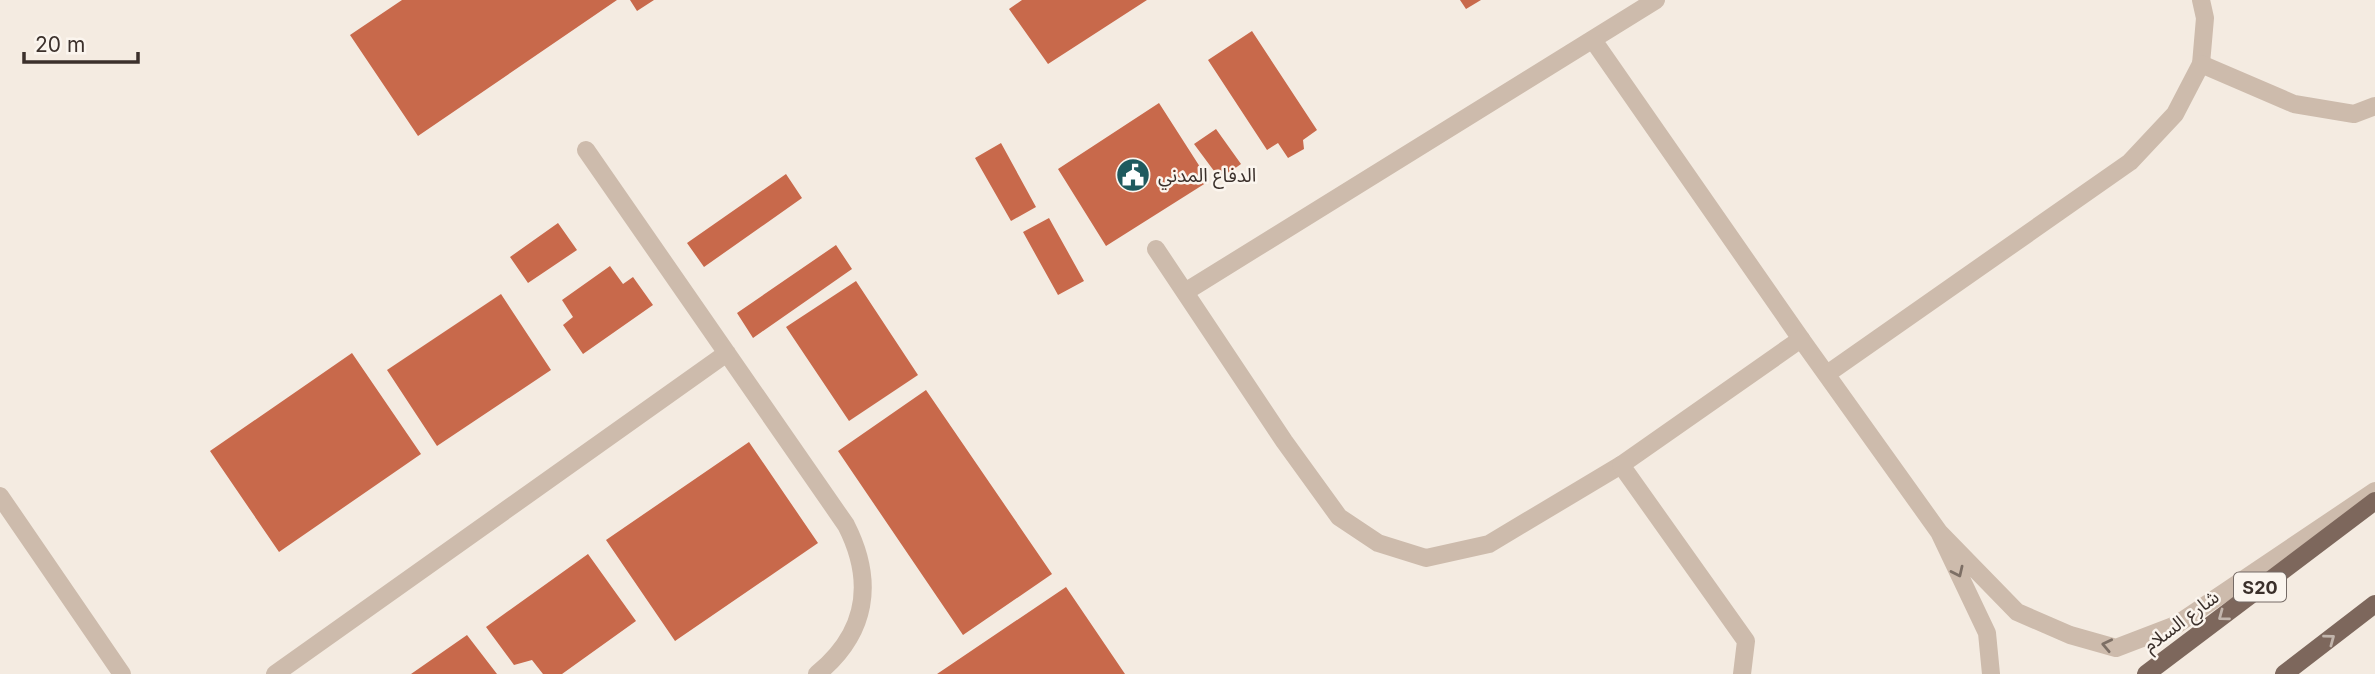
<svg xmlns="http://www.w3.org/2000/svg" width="2375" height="674" font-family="Inter,'Noto Sans Arabic',sans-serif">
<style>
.building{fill:#c8694b}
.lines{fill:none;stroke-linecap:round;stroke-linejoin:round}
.service{stroke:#cdbbac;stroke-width:18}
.minor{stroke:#cdbbac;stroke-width:18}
.tertiary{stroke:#cdbbac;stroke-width:18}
.primary{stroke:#7d675c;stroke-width:18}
.oneway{stroke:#7d6f65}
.oneway2{stroke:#c2b5ac}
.labels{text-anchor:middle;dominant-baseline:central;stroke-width:5;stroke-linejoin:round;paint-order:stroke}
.shield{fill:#fbf5ee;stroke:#756b66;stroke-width:2}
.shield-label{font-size:18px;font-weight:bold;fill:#3b302b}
.poi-label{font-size:19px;fill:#3b302b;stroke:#fbf5ee;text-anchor:start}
.street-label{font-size:19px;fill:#3b302b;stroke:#fbf5ee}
</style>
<rect width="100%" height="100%" fill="#f4ebe1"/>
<!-- building -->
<path class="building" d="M402 0H617L418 136 350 35Z
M630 0H654L637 11Z
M1022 0H1147L1048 64 1009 9Z
M1460 0H1481L1466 9Z
M1252 31 1317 130 1303 140 1304 149 1288 158 1278 143 1267 150 1208 60Z
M1159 103 1209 181 1106 246 1058 169Z
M1216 129 1241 164 1220 179 1194 144Z
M1001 143 1036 207 1011 221 975 158Z
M786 174 802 198 704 267 687 243Z
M1049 218 1084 281 1058 295 1023 232Z
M558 223 577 250 528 283 510 257Z
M836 245 852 269 753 338 737 313Z
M610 266 623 284 633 277 653 305 583 354 563 325 573 317 562 300Z
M856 281 918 375 849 421 786 327Z
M501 294 551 370 437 446 387 370Z
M352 353 421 454 279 552 210 451Z
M926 390 1052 574 963 635 838 451Z
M749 442 818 543 675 641 606 540Z
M588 554 636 621 562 674H543L532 660 514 665 486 627Z
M1066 587 1125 674H937Z
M467 635 497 674H411Z"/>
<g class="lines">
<!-- service -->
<path class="service" d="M586 150 846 525C875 582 867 633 817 674
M0 496 122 674
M275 674 727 353"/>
<!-- minor -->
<path class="minor" d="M1593 40 1801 339
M2201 64 2205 18 2201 0
M1156 249 1284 441 1339 517 1378 543 1426 558 1489 544 1621 465
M1185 292 1656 0"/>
<!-- tertiary -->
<path class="tertiary" d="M1827 374 2130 162 2175 114 2201 64 2294 104 2354 114 2375 106
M1742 674 1746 641 1621 465 1801 339 1939 532
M1991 674 1987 633 1939 532 2017 612 2070 635 2116 648 2176 625 2375 491"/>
<!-- primary -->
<path class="primary" d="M2146 674 2375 501
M2284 674 2375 604"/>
</g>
<!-- one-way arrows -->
<defs><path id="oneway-chevron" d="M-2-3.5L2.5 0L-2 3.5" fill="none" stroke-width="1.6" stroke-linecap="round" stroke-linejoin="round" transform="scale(1.75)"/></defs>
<g class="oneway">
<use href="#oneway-chevron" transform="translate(1958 572) rotate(65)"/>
<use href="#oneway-chevron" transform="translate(2107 645) rotate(-168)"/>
</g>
<g class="oneway2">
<use href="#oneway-chevron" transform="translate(2223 616) rotate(143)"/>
<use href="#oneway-chevron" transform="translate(2330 639) rotate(-37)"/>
</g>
<!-- icons -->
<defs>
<g id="civic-disc" transform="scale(1.75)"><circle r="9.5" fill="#1f5a5e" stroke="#fbf5ee"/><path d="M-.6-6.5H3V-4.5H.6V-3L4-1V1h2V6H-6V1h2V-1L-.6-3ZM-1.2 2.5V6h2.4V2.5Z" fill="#fff"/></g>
</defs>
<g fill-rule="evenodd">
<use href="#civic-disc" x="1133" y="175"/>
</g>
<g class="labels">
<!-- shield labels -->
<rect class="shield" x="2234" y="572.5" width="52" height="29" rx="5"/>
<g class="shield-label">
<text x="2260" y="587">S20</text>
</g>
<!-- poi labels -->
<g class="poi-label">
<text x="1158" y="175">الدفاع المدني</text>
</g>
<!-- street labels -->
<g class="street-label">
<text transform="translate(2181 621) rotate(-37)">شارع السلام</text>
</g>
</g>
<!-- scale -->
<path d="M24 52v10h114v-10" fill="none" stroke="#3b302b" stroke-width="3.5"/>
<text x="35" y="52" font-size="21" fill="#3b302b" stroke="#fbf5ee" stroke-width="5" paint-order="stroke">20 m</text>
</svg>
